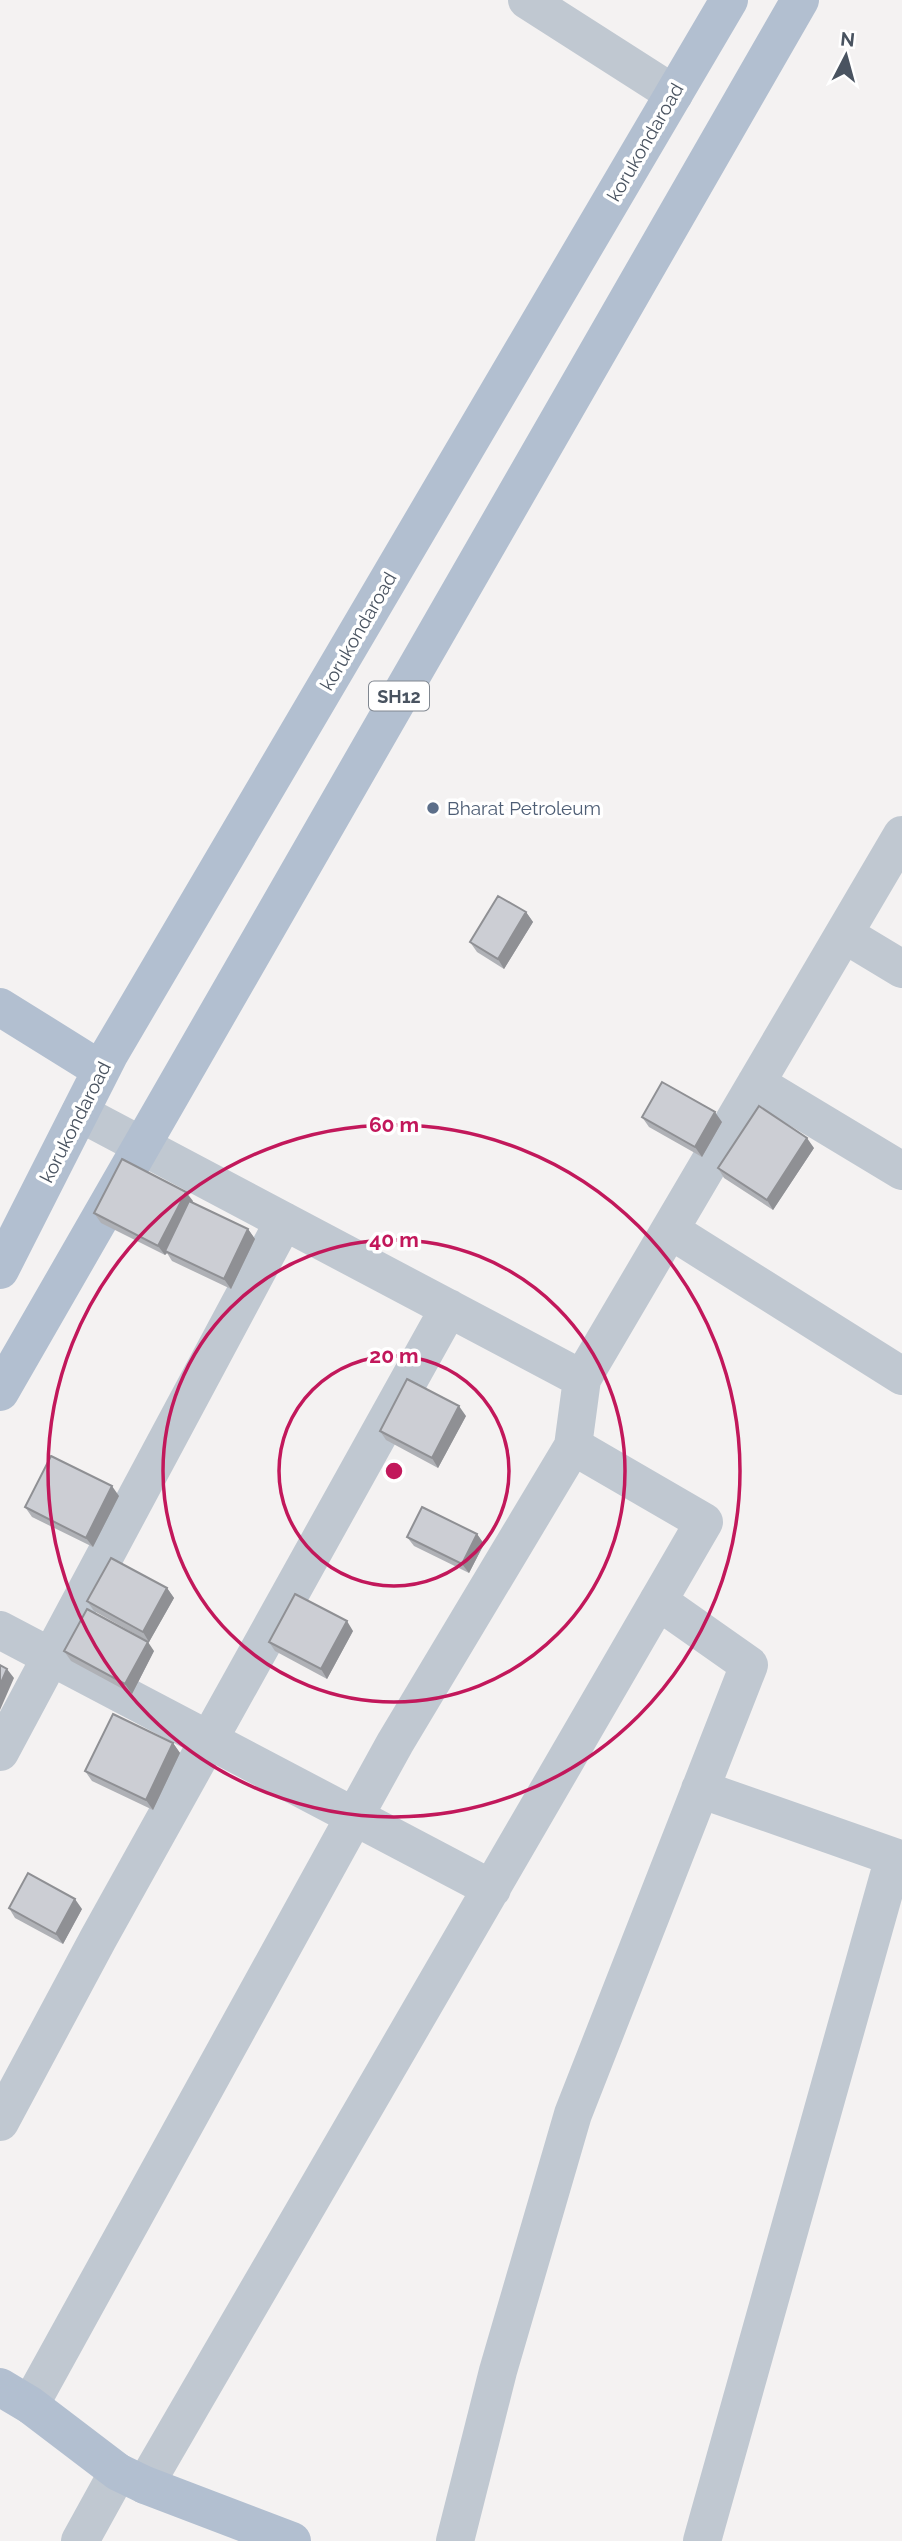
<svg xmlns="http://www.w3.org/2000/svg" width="902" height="2541" font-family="Raleway,sans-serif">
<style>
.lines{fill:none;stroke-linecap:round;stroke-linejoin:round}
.minor{stroke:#c0c8d1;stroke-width:38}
.major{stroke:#b2bfd0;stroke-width:38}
.wall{fill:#afb1b6}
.shaded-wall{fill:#8f9094}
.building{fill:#ccced4;stroke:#8f9094;stroke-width:2}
.ring{fill:none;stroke:#c2185b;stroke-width:3.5}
.service-dot{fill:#5c6f8a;stroke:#fff;stroke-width:2.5}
.labels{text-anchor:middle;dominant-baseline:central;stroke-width:7;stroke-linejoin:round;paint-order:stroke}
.shield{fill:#fff;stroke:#808790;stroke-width:2}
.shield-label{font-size:18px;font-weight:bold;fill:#495360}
.street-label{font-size:19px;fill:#495360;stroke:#fff}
.service-label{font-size:19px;fill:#4e5e75;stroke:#fff;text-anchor:start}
.centre{fill:#c2185b;stroke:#fff;stroke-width:3.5}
.ring-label{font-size:21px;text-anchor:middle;font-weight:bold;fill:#c2185b;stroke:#fff;stroke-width:7;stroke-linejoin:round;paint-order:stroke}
</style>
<rect width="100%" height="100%" fill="#f4f2f2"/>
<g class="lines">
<!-- minor -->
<path class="minor" d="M527 0 674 94
M844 934 902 969
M756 1083 902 1171
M80 1113 582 1379 573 1446 704 1522 145 2485
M670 1230 902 1376
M582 1379 902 835
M0 1630 492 1889
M0 1752 284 1221
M700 1789 894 1857 702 2541
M0 2122 98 1939 449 1308
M30 2405 395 1743 573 1446
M80 2541 118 2472
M455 2541 498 2371 573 2114 749 1665 658 1601"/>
<!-- major -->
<path class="major" d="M0 1007 101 1070
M0 1270 110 1053 729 0
M0 1392 800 0
M0 2387 30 2405 118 2472 145 2485 292 2541"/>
</g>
<!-- wall -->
<path class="wall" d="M526 912 533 922 504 969 477 952 470 942Z
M642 1117 722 1122 702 1157 649 1127Z
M814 1148 773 1210 724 1178 718 1168Z
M193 1201 192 1202 248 1229 255 1239 231 1289 172 1261 167 1253 165 1255 101 1223 94 1213Z
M466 1416 438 1468 386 1440 380 1431Z
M119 1496 93 1547 32 1517 25 1507Z
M477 1534 484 1544 469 1573 414 1546 407 1537Z
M167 1588 174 1598 149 1642 94 1611 87 1601Z
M353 1631 327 1679 275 1651 269 1642Z
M64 1651H154L132 1694 71 1661Z
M173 1743 180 1753 153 1810 92 1781 85 1771Z
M9 1908 82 1909 63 1944 15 1918Z"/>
<!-- shaded-wall -->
<path class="shaded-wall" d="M526 912 533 922 504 969 498 959Z
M715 1112 722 1122 702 1157 695 1147Z
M807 1138 814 1148 773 1210 767 1200Z
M186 1192 193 1201 167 1252 165 1251 167 1253 165 1255 158 1246Z
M248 1229 255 1239 231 1289 224 1279Z
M459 1406 466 1416 438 1468 432 1458Z
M112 1486 119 1496 93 1547 86 1538Z
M477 1534 484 1544 469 1573 462 1564Z
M167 1588 174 1598 149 1642 143 1632Z
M347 1621 353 1631 327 1679 321 1669Z
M148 1642 154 1651 132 1694 125 1684Z
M7 1669 14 1678 0 1710V1685Z
M173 1743 180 1753 153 1810 146 1800Z
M75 1899 82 1909 63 1944 56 1934Z"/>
<!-- building -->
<path class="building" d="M498 896 526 912 498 959 470 942Z
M662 1082 715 1112 695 1147 642 1117Z
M759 1106 807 1138 767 1200 718 1168Z
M122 1159 186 1192 158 1246 94 1213Z
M189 1201 248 1229 224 1279 165 1251Z
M407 1379 459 1406 432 1458 380 1431Z
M51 1456 112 1486 86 1538 25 1507Z
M422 1507 477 1534 462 1564 407 1537Z
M111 1558 167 1588 143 1632 87 1601Z
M295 1594 347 1621 321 1669 269 1642Z
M87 1609 148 1642 125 1684 64 1651Z
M0 1665 7 1669 0 1685Z
M113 1714 173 1743 146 1800 85 1771Z
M28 1873 75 1899 56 1934 9 1908Z"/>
<!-- distance rings -->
<g class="ring">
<circle cx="394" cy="1471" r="115"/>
<circle cx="394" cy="1471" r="231"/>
<circle cx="394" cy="1471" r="346"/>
</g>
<!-- markers -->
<circle class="service-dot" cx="433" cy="808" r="7"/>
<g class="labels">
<!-- shield labels -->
<rect class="shield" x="369" y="681.5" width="60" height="29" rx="5"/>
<g class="shield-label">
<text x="399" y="696">SH12</text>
</g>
<!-- street labels -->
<g class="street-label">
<text transform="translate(645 142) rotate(-60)">korukondaroad</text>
<text transform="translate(358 631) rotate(-60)">korukondaroad</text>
<text transform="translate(75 1122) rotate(-63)">korukondaroad</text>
</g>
<!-- service labels -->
<g class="service-label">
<text x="447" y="808">Bharat Petroleum</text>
</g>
</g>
<circle cx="394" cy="1471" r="10" class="centre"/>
<g class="ring-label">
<text x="394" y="1132">60 m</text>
<text x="394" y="1247">40 m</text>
<text x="394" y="1363">20 m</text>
</g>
<!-- north arrow -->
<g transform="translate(846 56) rotate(6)" stroke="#ffffff" stroke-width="5" paint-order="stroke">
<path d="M0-5L12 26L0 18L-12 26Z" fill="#495360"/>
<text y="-10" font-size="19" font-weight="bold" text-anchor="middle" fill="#495360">N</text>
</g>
</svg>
